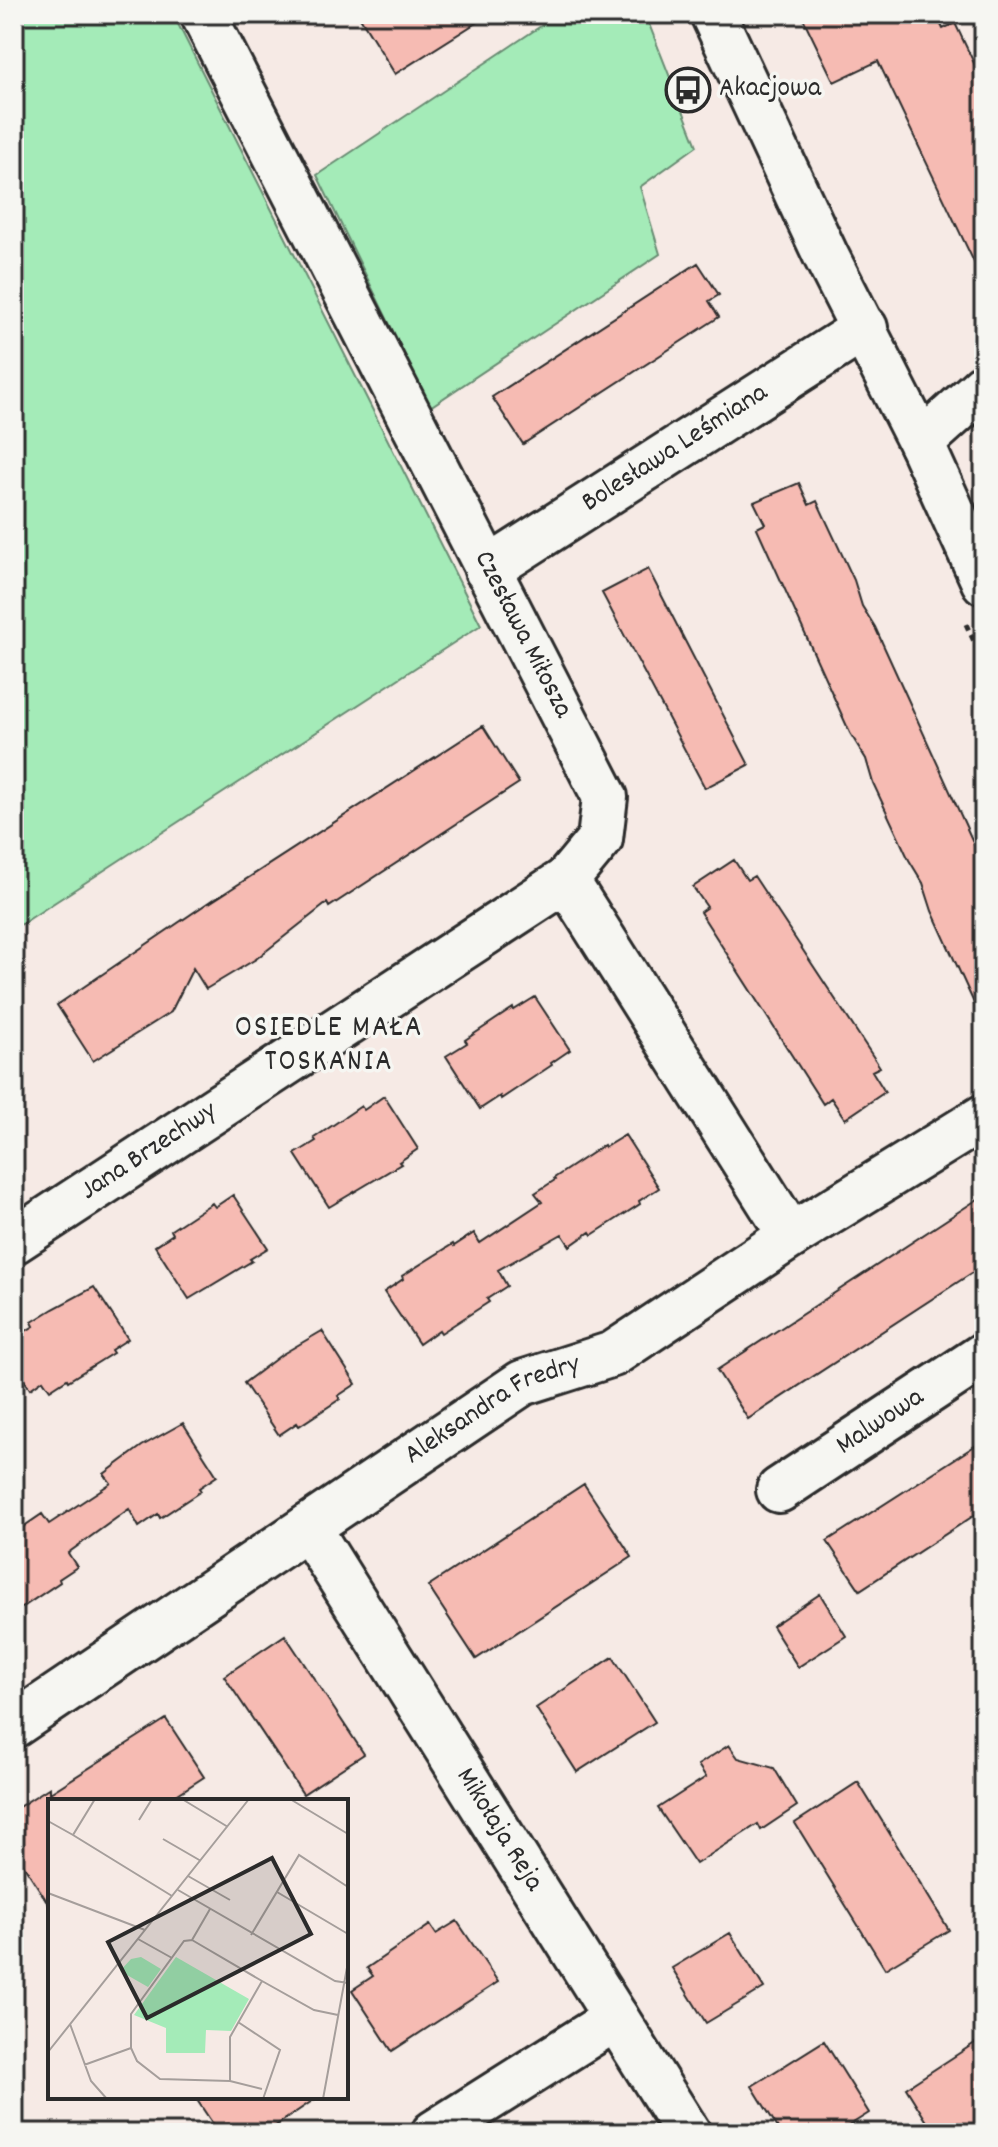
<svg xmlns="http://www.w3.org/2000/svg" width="998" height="2147" font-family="Dekko,sans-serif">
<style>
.green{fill:#a4ebb8;stroke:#688b72;stroke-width:2}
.building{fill:#f6bbb3;stroke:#2b2b2b;stroke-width:2}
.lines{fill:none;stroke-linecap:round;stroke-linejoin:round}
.minor-casing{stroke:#2b2b2b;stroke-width:50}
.path{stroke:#2b2b2b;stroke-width:5;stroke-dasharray:6 6;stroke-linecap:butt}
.minor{stroke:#f6f6f2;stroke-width:44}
.labels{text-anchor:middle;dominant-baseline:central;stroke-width:7;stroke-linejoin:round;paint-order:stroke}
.poi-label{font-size:28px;fill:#2b2b2b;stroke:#f6f6f2;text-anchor:start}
.street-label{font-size:28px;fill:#2b2b2b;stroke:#f6f6f2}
.neighbourhood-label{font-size:30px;letter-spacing:2px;fill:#2b2b2b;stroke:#f6f6f2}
.inset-road{fill:none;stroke:#a59e9b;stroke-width:2}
.view{fill:#2b2b2b;fill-opacity:0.15;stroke:#2b2b2b;stroke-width:4}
.inset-edge{fill:none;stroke:#2b2b2b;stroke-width:4}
</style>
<rect width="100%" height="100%" fill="#f6eae5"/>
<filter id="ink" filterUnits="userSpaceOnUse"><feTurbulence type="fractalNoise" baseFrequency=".0125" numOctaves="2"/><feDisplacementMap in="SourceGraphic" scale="16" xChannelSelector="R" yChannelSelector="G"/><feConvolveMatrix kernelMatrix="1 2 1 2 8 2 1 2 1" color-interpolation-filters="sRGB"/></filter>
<g filter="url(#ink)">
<!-- green -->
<path class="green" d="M14 14H173L481 625 14 929Z
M559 14H645L697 146 640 187 660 254 430 407 317 175Z"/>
<!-- building -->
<path class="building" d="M358 14H490L395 74Z
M801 14H936L943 29 955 23 984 84V283L878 61 834 82Z
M698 263 719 295 709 301 719 317 523 444 492 397Z
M799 483 809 505 817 501 854 580 862 606 875 627 984 866V1025L932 911 923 883 909 860 873 783 866 759 850 733 757 528 765 524 754 502Z
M648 569 749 765 705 788 602 593Z
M483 726 519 783 329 907 327 903 256 959 206 989 193 968 171 1012 93 1061 57 1005 212 900 211 902Z
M734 860 747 880 754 876 880 1067 872 1071 885 1092 845 1119 831 1098 823 1104 700 912 707 907 693 887Z
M535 997 570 1050 551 1063 552 1065 501 1099 500 1096 480 1109 446 1056 467 1043 465 1040 513 1008 514 1010Z
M384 1096 418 1149 399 1162 401 1164 329 1207 295 1154 316 1141 314 1138 361 1106 364 1110Z
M625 1135 659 1188 639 1201 640 1204 592 1235 590 1232 570 1246 562 1234 498 1270 507 1286 487 1299 489 1302 441 1333 439 1330 419 1344 384 1292 403 1279 402 1276 453 1244 454 1246 474 1233 480 1243 542 1202 535 1193 555 1180 554 1178 604 1145 605 1147Z
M233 1195 268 1248 250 1259 252 1261 189 1299 155 1246 173 1234 171 1230 212 1203 215 1207Z
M984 1195V1265L748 1419 717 1370Z
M94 1287 128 1339 111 1350 113 1353 68 1381 67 1379 50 1390 43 1380 30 1389 14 1364V1338L34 1326 32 1322 53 1309Z
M322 1331 356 1384 338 1396 340 1399 299 1426 297 1423 279 1435 244 1383 281 1355Z
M183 1423 217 1476 199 1488 201 1491 160 1518 158 1514 139 1527 129 1509 68 1553 77 1567 59 1579 60 1582 14 1613V1533L42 1514 49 1524 111 1483 104 1474 142 1446Z
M984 1440V1509L860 1590 827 1541Z
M584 1484 632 1557 476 1659 428 1586Z
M820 1594 846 1636 798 1667 772 1626Z
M285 1635 364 1754 303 1794 224 1676Z
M613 1657 655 1722 577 1772 536 1708Z
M166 1719 204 1777 167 1801H50V1906L14 1850V1810L50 1787V1793Z
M729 1745 738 1758 774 1768 797 1806 761 1830 758 1824 696 1864 658 1808 706 1777 698 1765Z
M858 1782 949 1930 885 1969 795 1823Z
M457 1921 498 1982 392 2051 352 1990 373 1976 367 1968 430 1925 436 1934Z
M730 1933 764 1988 706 2023 672 1968Z
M984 2037V2133H934L906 2088Z
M824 2041 869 2113 837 2133H781L752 2086Z
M195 2097H318L265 2133H219Z"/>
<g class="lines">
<!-- minor casing -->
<g class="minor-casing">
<g id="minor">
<path id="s1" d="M203 14 605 797 600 839 566 880 791 1236"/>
<path d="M713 14 826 256 921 443 984 582"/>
<path d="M921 443 984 386"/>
<path id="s2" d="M487 570 865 328"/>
<path id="s3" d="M14 1241 566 880"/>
<path id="s4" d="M779 1490 984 1355"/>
<path id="s5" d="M308 1527 688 2133"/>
<path id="s6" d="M14 1725 522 1383 613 1354 791 1236 984 1117"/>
<path d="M434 2133 616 2018"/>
</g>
</g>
<!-- path -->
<path class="path" d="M966 624 984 663"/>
<!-- minor -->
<use href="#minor" class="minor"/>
</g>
</g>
<!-- icons -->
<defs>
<g id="bus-ring" transform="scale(2.3)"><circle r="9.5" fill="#f6f6f2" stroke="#2b2b2b" stroke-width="1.5"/><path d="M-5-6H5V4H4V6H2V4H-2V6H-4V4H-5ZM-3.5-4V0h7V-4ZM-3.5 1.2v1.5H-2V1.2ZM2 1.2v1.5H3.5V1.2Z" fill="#2b2b2b"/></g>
</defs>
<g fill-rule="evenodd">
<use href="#bus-ring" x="688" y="90"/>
</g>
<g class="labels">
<!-- poi labels -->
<g class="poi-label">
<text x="719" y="90">Akacjowa</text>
</g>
<!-- street labels -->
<g class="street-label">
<text stroke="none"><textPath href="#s2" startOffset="224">Bolesława Leśmiana</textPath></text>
<text stroke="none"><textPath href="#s1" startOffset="698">Czesława Miłosza</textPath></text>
<text stroke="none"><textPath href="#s3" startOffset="162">Jana Brzechwy</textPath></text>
<text stroke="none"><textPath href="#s6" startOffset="574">Aleksandra Fredry</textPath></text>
<text stroke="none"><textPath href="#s4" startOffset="122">Malwowa</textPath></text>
<text stroke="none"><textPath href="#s5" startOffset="358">Mikołaja Reja</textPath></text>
</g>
<!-- neighbourhood labels -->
<g class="neighbourhood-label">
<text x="329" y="1029">OSIEDLE MAŁA<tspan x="329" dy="34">TOSKANIA</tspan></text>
</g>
</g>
<!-- overview -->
<g transform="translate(48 1799)">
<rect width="300" height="300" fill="#f6eae5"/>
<path d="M93 158 113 170 100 188 72 172 83 160ZM128 158 201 200 183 232 158 231 157 254H118V229L86 216Z" fill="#a4ebb8"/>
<path class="inset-road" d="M47 0 25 36 124 97M134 0 180 28M242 0 300 35M91 21 104 0M0 22 25 36M115 40 153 62M140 77 182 101M130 91 287 182 300 184M229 93 300 135M0 94 97 131M162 110 144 141 136 142 83 215V249L89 262 112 280 182 282 214 290M203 136 251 56 300 88M90 140 124 159M144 141 214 182M190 223 232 251 215 300M22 225 43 282 59 300M0 253 201 0M36 266 83 249M182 282V238L214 182 266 211 290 216M275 300 300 163"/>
<path class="view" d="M224 59 263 135 99 219 60 143Z"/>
<rect width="300" height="300" class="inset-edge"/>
</g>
<!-- margin -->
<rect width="998" height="2147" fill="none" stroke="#f6f6f2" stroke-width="48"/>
<rect x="24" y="24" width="950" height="2099" fill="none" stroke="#2b2b2b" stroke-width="3" filter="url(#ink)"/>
</svg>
